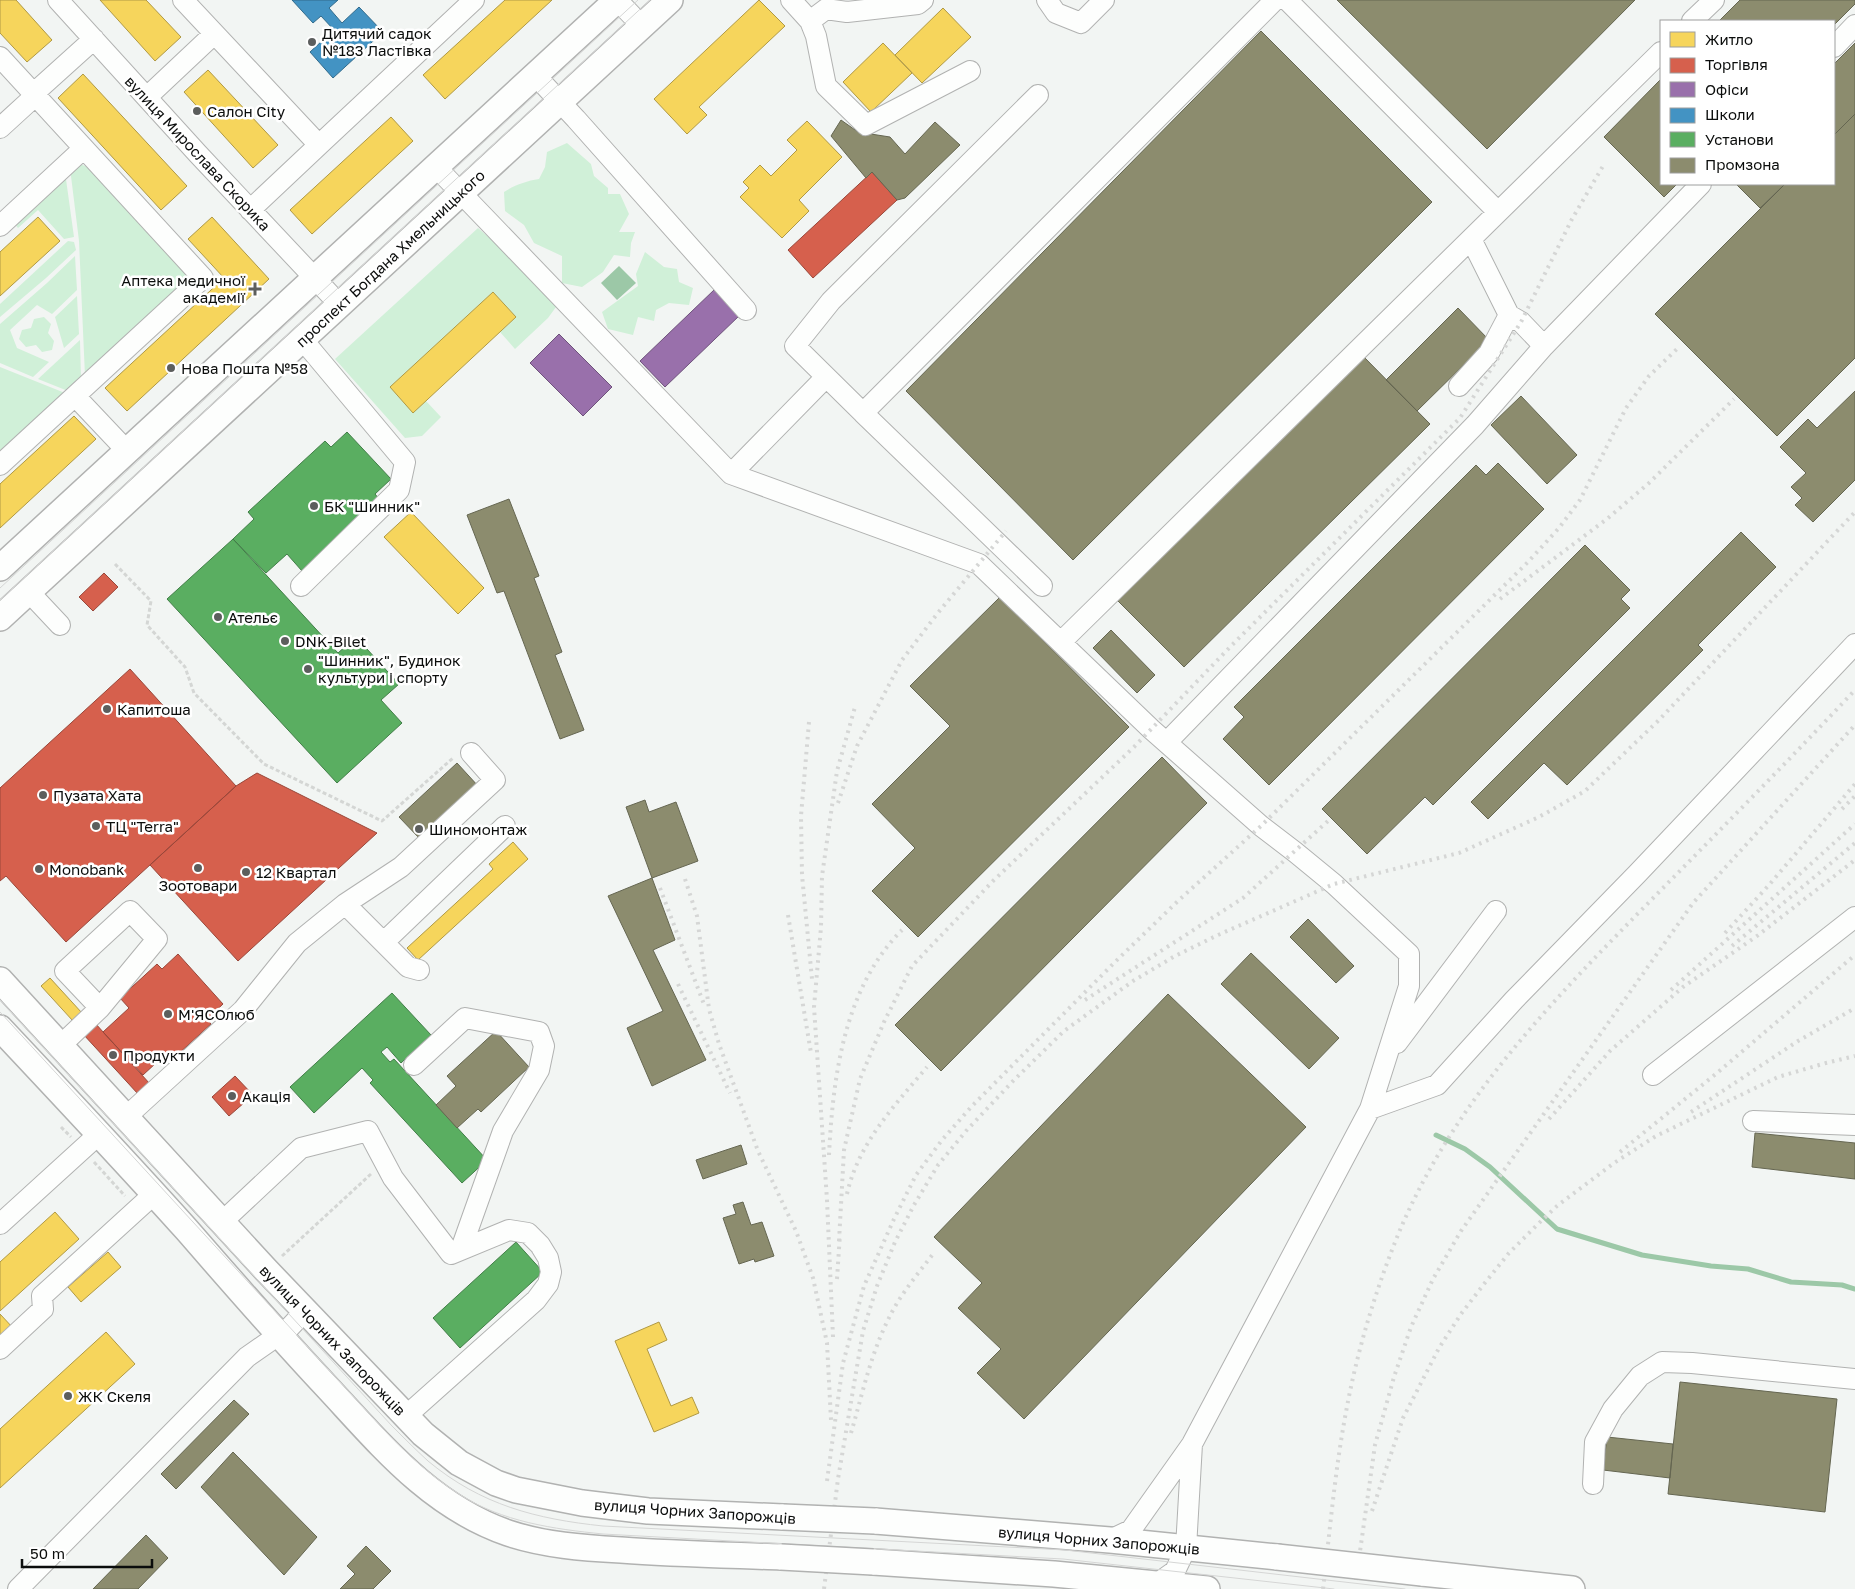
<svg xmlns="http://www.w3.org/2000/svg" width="1855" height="1589" font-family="'Golos Text',sans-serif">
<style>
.green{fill:#d0f0d8}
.water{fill:#9cc8a7}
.homes{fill:#f6d55c;stroke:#b09944}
.shops{fill:#d6604d;stroke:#99473a}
.offices{fill:#9970ab;stroke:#6e527b}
.schools{fill:#4393c3;stroke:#326b8c}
.public{fill:#5aae61;stroke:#427e48}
.industry{fill:#8c8c6e;stroke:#656651}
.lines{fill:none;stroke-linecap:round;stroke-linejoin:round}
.stream{stroke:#9cc8a7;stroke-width:5}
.minor-casing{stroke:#b1b2b1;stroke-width:22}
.major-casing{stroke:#b1b2b1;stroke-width:28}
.path{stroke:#d4d6d4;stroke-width:3;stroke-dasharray:4 2.5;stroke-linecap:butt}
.minor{stroke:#fdfefd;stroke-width:20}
.major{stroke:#fdfefd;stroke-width:25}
.tram{stroke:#d5d6d5;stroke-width:1}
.rail{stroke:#d5d6d5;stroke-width:4;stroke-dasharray:2.5 5;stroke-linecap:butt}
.major-bridge-casing{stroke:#b1b2b1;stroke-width:28;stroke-linecap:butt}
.major-bridge{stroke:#fdfefd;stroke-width:25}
.poi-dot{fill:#5c5e5d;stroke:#fff;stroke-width:2}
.labels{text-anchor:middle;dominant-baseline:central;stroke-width:5;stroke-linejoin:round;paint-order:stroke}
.poi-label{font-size:15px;fill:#0b0d0c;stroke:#fff;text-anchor:start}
.street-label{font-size:15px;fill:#0b0d0c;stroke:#fff}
</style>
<rect width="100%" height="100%" fill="#f2f5f3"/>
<!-- green -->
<path class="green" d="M567 143 591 164 594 176 608 188V194H620L629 214 619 232H635L631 243 630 257 614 255 603 272 582 287 562 283V256L534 243 524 225 505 211 504 192C515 185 526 181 539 179L545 167 547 152Z
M80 164 93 169 187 270 189 278 85 376 79 241 70 168Z
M65 172 74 237 64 239 38 210 18 228 12 221Z
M478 228 501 248 556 307 548 318 515 349 500 332 516 317 493 292 390 387 413 412 426 401 441 417 422 436 405 438 335 359Z
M68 241 74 242 76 250 46 278 0 317V304Z
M645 252 664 267 677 269 679 282 693 288 689 305 669 303 656 310 654 321 638 317 633 335 608 329 602 312 638 286 636 274Z
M75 256 77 290 52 314 37 305 10 330 17 348 49 362 33 377 0 363V324L47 283Z
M77 296 79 334 64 348 55 317Z
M44 317 51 324 48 333 54 341 52 350 42 352 36 345 26 347 19 339 22 330 31 328 34 319Z
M80 340 81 379 68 391 38 379Z
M0 367 65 393 0 454Z"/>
<!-- water -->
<path class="water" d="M619 266 636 283 617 300 601 283Z"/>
<!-- homes -->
<path class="homes" d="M0 0H16L52 40 27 62 0 33Z
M100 0H146L181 37 155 61Z
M505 0H552L445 99 423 75Z
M759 0 785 26 699 107 707 115 687 134 654 99Z
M943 8 971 37 922 83 895 55Z
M883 43 912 73 871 112 843 82Z
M208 70 278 145 253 168 184 92Z
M83 74 187 186 161 210 58 98Z
M391 117 413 141 312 234 290 210Z
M807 121 842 157 799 200 809 211 782 238 740 197 749 188 743 182 760 165 771 176 797 150 787 140Z
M38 217 60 241 0 296V252Z
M212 217 269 279 127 411 105 388 224 278 188 239Z
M493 292 516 317 413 413 390 387Z
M74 416 96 439 0 528V484Z
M411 512 484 588 458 614 384 537Z
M513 842 528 859 418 960 407 948 493 869 489 864Z
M50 978 82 1013 73 1021 41 986Z
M55 1212 79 1239 0 1311V1262Z
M108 1252 121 1267 81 1302 68 1287Z
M0 1314 14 1329 0 1341Z
M659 1322 667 1340 647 1349 671 1406 692 1397 699 1413 654 1432 615 1341Z
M106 1332 135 1364 0 1488V1429Z"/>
<!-- shops -->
<path class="shops" d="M872 172 897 200 813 278 788 250Z
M104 573 118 587 93 611 79 597Z
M130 669 236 786 66 942 6 876 0 881V788Z
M257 773 377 833 238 961 150 865 236 786Z
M178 954 223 1004 207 1019 211 1024 175 1057 169 1051 143 1075 103 1032 129 1008 120 998 157 964 162 969Z
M95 1023 150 1084 138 1094 83 1034Z
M235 1076 253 1095 229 1116 212 1097Z"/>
<!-- offices -->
<path class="offices" d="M715 289 740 315 665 387 640 361Z
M559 334 612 387 583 416 530 363Z"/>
<!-- schools -->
<path class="schools" d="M292 0H338L329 8 342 23 359 7 383 32 333 78 310 52 334 30 321 16 313 23Z"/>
<!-- public -->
<path class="public" d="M347 432 391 479 375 494 379 499 302 571 287 554 266 573 233 539 254 519 248 512 325 441 331 447Z
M233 539 338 653 356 637 399 684 381 700 402 723 337 783 167 599Z
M392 993 431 1035 401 1063 387 1047 381 1052 390 1062 394 1059 487 1160 462 1183 370 1083 373 1080 362 1068 314 1113 290 1087Z
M516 1242 543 1272 460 1348 433 1318Z"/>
<!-- industry -->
<path class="industry" d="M1337 0H1635L1487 149Z
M1740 0H1855V4L1834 25V21H1719Z
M1261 31 1432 202 1073 560 906 391Z
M1855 43V114L1834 135V64Z
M1661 79V184H1677L1664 197 1604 137Z
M1855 114V358L1777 436 1655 314 1785 184H1834V135Z
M841 120 858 132 890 137 905 154 935 122 960 145 905 198 897 200 872 172 866 178 831 136Z
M1736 184H1785L1760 208Z
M1458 308 1489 340 1417 411 1386 380Z
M1362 355 1430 424 1184 667 1116 599Z
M1855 391V480L1813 522 1795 505 1802 498 1791 487 1806 473 1780 447 1808 419 1817 428Z
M1521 396 1577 455 1547 484 1491 425Z
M1498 463 1544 509 1269 785 1223 739 1244 717 1234 707 1476 465 1486 475Z
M509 499 539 576 534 578 562 652 555 655 584 730 560 739 504 591 497 593 467 515Z
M1741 532 1776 567 1698 645 1703 650 1567 785 1544 763 1488 819 1471 802Z
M1585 545 1630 590 1621 599 1630 608 1433 805 1425 797 1367 854 1322 809Z
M1000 597 1129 727 918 937 872 891 915 848 872 804 950 726 910 686Z
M1111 630 1155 675 1137 693 1093 648Z
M1162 757 1207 803 941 1071 895 1025Z
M457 763 479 787 421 840 399 817Z
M645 800 649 812 676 802 698 861 652 878 626 807Z
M652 878 675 940 653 950 706 1060 652 1086 627 1028 663 1011 608 896Z
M1308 919 1354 966 1336 983 1290 937Z
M1251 953 1339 1038 1309 1069 1221 984Z
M1168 994 1306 1127 1024 1419 977 1373 1001 1349 958 1308 982 1283 934 1237Z
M496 1031 529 1067 481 1112 478 1109 457 1128 436 1105 456 1086 447 1076Z
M1755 1133 1855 1143V1179L1752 1167Z
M741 1145 747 1164 703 1179 696 1160Z
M743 1202 751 1225 762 1222 774 1256 755 1262 754 1259 739 1264 723 1218 736 1214 733 1205Z
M1680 1382 1837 1399 1825 1512 1668 1494Z
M234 1400 249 1414 176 1489 161 1474Z
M1607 1437 1673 1444 1670 1478 1603 1470Z
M233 1452 317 1537 284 1575 201 1487Z
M146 1535 168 1558 138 1589H93Z
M366 1546 391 1571 373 1589H340L355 1574 347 1566Z"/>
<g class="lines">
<!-- stream -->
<path class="stream" d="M1436 1135 1465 1149 1490 1167 1557 1229 1642 1255 1711 1266 1748 1269 1791 1282 1842 1285 1855 1289"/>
<!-- minor casing -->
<g class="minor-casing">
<path id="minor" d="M58 0 198 154 339 304
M183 0 319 145 250 210
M617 0 642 26
M791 0 810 21 816 36 826 86 866 125 970 71
M1047 0 1056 13 1081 23 1104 0
M1287 0 1498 212
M810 21 826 9 847 12 918 4 923 0
M1692 21 1714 0
M1834 47 1855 25
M0 57 203 278 0 465
M535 75 576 119 746 310
M33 94 94 39
M147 97 214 34
M0 128 35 96
M319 145 474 0
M436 167 731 474 979 564 1151 729 1261 826 1295 852 1334 884 1409 954V986L1370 1109 1192 1444 1131 1530 1110 1540
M0 226 83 149
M1544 346 1701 184
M1459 386 1489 353 1509 315
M75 396 127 451
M863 413 795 346 831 301 1038 95
M731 474 826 377
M301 586 399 490 405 462 302 339
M1042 586 863 413 1275 0
M29 592 60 625
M1061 642 1661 52
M1167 742 1475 425 1544 346 1521 322 1509 315 1471 239
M345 904 408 967 419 970
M384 942 505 826
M1397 1043 1496 911
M60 1046 100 1008 157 939 130 911 65 971 100 1008
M414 1065 465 1018 539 1032 544 1046 539 1070 503 1131 461 1249
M1653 1075 1855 917
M1370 1109 1437 1085 1514 1000 1637 874 1855 644
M126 1117 243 1010 297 943 345 904 401 867 495 780 471 753
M1753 1121 1855 1125
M223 1221 301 1148 368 1131 393 1178 451 1254 509 1230 528 1233 540 1245 548 1258 551 1272 548 1284 536 1300 406 1416
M0 1224 99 1134
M0 1349 43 1309 42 1296 154 1194
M1593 1484 1595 1442 1613 1409 1640 1376 1662 1362 1692 1363 1855 1379
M1158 1583 1175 1571 1186 1548 1192 1444
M18 1589 247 1357 290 1327 305 1311"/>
</g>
<!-- major casing -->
<g class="major-casing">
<path id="major" d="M0 568 617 0
M0 618 670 0
M0 980 266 1270 423 1434 459 1463 496 1483 516 1490 582 1503 648 1511 783 1517
M0 1028C63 1095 126 1162 187 1230 233 1283 279 1336 327 1387 381 1445 430 1506 508 1533 544 1545 583 1548 621 1550 674 1554 728 1555 781 1557
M875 1521 1110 1540 1277 1557
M873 1562 1054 1574 1207 1589
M1422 1573 1572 1589"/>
</g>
<!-- path -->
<path class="path" d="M115 564 151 601 147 625 185 667 194 693 264 764 382 821 453 758
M61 1127 71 1137
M94 1162 125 1196
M282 1256 371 1174"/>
<!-- minor -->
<use href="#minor" class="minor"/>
<!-- major -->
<use href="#major" class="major"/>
<!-- tram -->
<path class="tram" d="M0 588 638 0
M0 600 650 0
M0 1000 392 1426C404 1438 416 1450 428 1461 481 1505 536 1519 603 1526L1065 1550 1405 1589
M0 1012 386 1432C408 1455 432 1477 459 1494 502 1522 554 1529 603 1534L1063 1559 1334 1589"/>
<!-- rail -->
<path class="rail" d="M1500 599 1607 519 1649 483 1734 399
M809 722 801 816 802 875 812 979
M838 803 857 746 902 660 937 614 1006 531
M1842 809 1855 796
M685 879 697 916 709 1009 719 1044 758 1151 796 1231 813 1278 827 1343 831 1420
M660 888 705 1007
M788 915 811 1053
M1725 933 1769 885 1855 784
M1732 946 1855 843
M678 984 730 1093
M1671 990 1855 824
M1085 1000 1243 898 1328 821
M1691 1112 1798 1041 1855 1008
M1549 1119 1610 1051 1683 987 1757 936 1855 860
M1620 1152 1717 1073 1855 955
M829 1155C833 1076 844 988 902 930
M847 1194C858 1144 894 1106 927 1067
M839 1241 844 1150 860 1079 884 1022 912 966 993 881 1134 747 1231 646 1460 418 1521 322 1572 219 1603 166
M837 1279 840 1234
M833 1337 827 1200 814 1007 821 927 822 876 837 771 855 707
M851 1433C862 1396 870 1356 888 1320 899 1296 917 1275 933 1254
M827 1481 843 1363 864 1286 894 1219 916 1175 942 1140 972 1106 1116 961 1179 900 1261 826 1528 562 1559 528 1580 500 1626 408 1649 376 1679 347
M1372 1511 1403 1418 1439 1348 1461 1314 1484 1284 1509 1253 1538 1224 1557 1206 1614 1163 1656 1136 1778 1077 1826 1063 1855 1056
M1356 1580 1375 1445 1394 1377 1411 1327 1433 1279 1461 1231 1693 903 1855 725
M824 1589 838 1479 863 1331 877 1286 895 1242 914 1205 938 1165 966 1131 1014 1080 1064 1031 1133 981 1175 956 1218 935 1334 884 1459 853 1539 817 1585 791 1658 721 1855 512
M1323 1589C1330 1530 1335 1470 1346 1412 1356 1357 1372 1302 1392 1250 1447 1105 1556 997 1663 888 1727 823 1792 757 1855 690"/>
<!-- major-bridge casing -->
<g class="major-bridge-casing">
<path id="major-bridge" d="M783 1517 875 1521
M781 1557 873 1562
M1277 1557 1422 1573"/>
</g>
<!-- major-bridge -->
<use href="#major-bridge" class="major-bridge"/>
</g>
<!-- markers -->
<g class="poi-dot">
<circle cx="312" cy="42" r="5"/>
<circle cx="197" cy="111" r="5"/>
<path d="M252.5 281.5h5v5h5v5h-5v5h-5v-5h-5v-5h5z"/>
<circle cx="171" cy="368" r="5"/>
<circle cx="314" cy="506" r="5"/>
<circle cx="218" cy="617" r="5"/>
<circle cx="285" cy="641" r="5"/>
<circle cx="308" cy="669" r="5"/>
<circle cx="107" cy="709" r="5"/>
<circle cx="43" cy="795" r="5"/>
<circle cx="96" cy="826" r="5"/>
<circle cx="419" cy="829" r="5"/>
<circle cx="198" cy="868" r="5"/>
<circle cx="39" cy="869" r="5"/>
<circle cx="246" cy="872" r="5"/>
<circle cx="168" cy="1014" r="5"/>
<circle cx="113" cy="1055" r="5"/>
<circle cx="232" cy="1096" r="5"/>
<circle cx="68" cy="1396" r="5"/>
</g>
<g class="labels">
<!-- poi labels -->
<g class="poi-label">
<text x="322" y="33">Дитячий садок<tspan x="322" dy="17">№183 Ластівка</tspan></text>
<text x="207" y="111">Салон City</text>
<text x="245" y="280" text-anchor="end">Аптека медичної<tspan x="245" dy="17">академії</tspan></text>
<text x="181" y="368">Нова Пошта №58</text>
<text x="324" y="506">БК "Шинник"</text>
<text x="228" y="617">Ательє</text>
<text x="295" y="641">DNK-Bilet</text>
<text x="318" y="660">"Шинник", Будинок<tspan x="318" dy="17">культури і спорту</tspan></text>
<text x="117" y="709">Капитоша</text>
<text x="53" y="795">Пузата Хата</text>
<text x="106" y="826">ТЦ "Terra"</text>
<text x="429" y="829">Шиномонтаж</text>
<text x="49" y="869">Monobank</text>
<text x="256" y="872">12 Квартал</text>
<text x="198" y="885" text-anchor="middle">Зоотовари</text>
<text x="178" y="1014">М'ЯСОлюб</text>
<text x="123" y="1055">Продукти</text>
<text x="242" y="1096">Акація</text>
<text x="78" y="1396">ЖК Скеля</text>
</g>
<!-- street labels -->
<g class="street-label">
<text transform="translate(198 153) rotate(47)">вулиця Мирослава Скорика</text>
<text transform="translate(390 258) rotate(-43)">проспект Богдана Хмельницького</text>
<text transform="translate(333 1340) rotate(46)">вулиця Чорних Запорожців</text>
<text transform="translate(695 1511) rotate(4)">вулиця Чорних Запорожців</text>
<text transform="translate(1099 1540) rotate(5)">вулиця Чорних Запорожців</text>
</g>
</g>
<!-- legend -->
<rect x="1660" y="20" width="175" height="165" fill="#ffffff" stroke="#9d9e9e"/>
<rect x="1670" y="32" width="25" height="15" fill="#f6d55c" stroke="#9d9e9e"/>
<text x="1705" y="45" font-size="15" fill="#0b0d0c">Житло</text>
<rect x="1670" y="58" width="25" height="15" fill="#d6604d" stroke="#9d9e9e"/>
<text x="1705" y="70" font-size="15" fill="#0b0d0c">Торгівля</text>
<rect x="1670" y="82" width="25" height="15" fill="#9970ab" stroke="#9d9e9e"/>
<text x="1705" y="95" font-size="15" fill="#0b0d0c">Офіси</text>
<rect x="1670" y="108" width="25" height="15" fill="#4393c3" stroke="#9d9e9e"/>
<text x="1705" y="120" font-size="15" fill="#0b0d0c">Школи</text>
<rect x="1670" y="132" width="25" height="15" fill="#5aae61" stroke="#9d9e9e"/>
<text x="1705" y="145" font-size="15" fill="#0b0d0c">Установи</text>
<rect x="1670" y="158" width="25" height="15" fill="#8c8c6e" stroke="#9d9e9e"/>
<text x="1705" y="170" font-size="15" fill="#0b0d0c">Промзона</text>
<!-- scale -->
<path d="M22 1559v8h130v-8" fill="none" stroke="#0b0d0c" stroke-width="2.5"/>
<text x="30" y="1559" font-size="15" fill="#0b0d0c" stroke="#ffffff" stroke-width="4" paint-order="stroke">50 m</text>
</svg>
